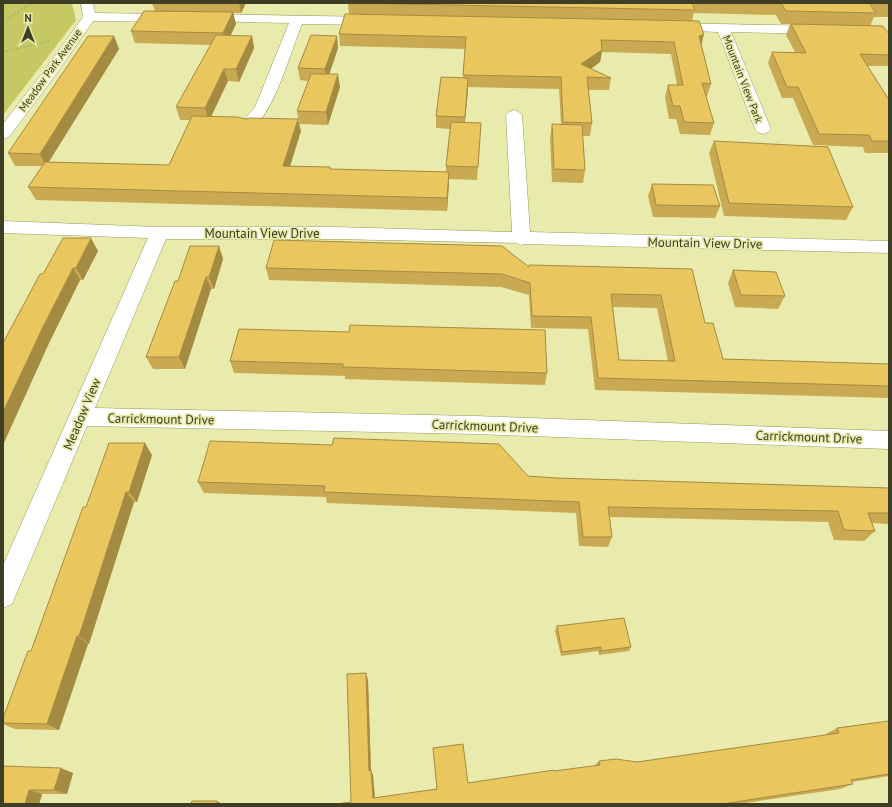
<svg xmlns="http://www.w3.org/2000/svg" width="892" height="807" font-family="'PT Sans',sans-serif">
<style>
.green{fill:#c6c963}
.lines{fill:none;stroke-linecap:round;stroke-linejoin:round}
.street-casing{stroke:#96995d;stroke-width:1}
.path{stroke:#a5a777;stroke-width:1.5;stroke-dasharray:1.5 2;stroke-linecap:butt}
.street{fill:#fff;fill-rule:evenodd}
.wall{fill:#c9aa52;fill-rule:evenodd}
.shaded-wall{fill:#a48b42}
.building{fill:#eac65f;stroke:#a48b42;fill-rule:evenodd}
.labels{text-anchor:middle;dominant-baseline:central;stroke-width:3.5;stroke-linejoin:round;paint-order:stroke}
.far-street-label{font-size:11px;fill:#3d3e25;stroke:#e8ebac}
.street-label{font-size:13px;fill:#3d3e25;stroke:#e8ebac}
</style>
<rect width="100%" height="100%" fill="#e8ebac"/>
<!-- green -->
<path class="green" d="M3 3H72L76 20 3 115Z"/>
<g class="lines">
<!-- street casing -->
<g class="street-casing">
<path id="street" d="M81 3H93L95 13 169 14 174 15 175 18 174 21 169 22 93 21 54 77 9 137 3 139V124L44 71 83 17Z
M204 14 373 17 378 18 379 21 378 24 373 25 302 24C291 51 275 110 253 128 250 131 246 130 242 129L239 126 255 107 289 23 199 21 198 18 199 15Z
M672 23 817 26 822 27 824 30 822 33 817 34 731 32 771 129 768 132 763 134 758 132 755 129 718 32 667 30 665 27 667 24Z
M514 110 519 112 522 115 530 232 889 241V253L525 244 521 245 516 243 335 239H166L95 408 475 416 889 431V449L475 434 87 426 12 604 3 608V565L148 238 3 233V221L159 227H335L512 232 506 115 509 112Z"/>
</g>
<!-- path -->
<path class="path" d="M3 21 32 3
M3 52 49 41"/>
<!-- street -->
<use href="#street" class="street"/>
</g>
<!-- wall -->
<path class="wall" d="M152 3H246L241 13H233L236 24 230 36H252L254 48 239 82 228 81 211 116 301 131 290 166 330 167 331 169 446 172V166L450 129 436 128V116L463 78 465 49 340 46 339 34 349 14 348 3H889V17H874L870 26 889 34V66H867L889 100V153H865L863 147 813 145 793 98H782L768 63 772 52H795L786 35 790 24H781L776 15 694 13 692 21 701 45 711 84 707 96H706L714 123 710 135 680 134 676 119H669L665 97 668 85H677L671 54 602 52 600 62 591 69 611 78 609 90H588L592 123 590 136H582L585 170 583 183 552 182 550 137 552 124H561L559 89 468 87 465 122 481 123 477 180 449 179 447 211 36 200 28 187 42 166H15L8 153 114 36 119 49 49 162 169 165 190 120H180L176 107 211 45 135 43 131 31 155 11Z
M338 48 329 74 340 87 328 125 299 124 297 111 308 81 300 80 298 68Z
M714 141 853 207 846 220 724 216 709 153Z
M652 184 720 206 715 218 653 217 648 196Z
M219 246 223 259 214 289H211L185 369H153L146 357 178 281Z
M98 251 83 280H80L50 341 43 274Z
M529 267 692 269 705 323 723 359 889 364V398L595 390 588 329 531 328 529 295 501 287 269 280 266 268ZM613 307 657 308 668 361 619 360Z
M733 270 785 296 778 309 735 307 728 283Z
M239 329 547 373 545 385 345 379V376L234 373 230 361Z
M152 455 137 502H134L89 644H88L59 730 15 729 3 724V718L31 651 86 507Z
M528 476 556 478 889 488V524L872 523 875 531 864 541 834 540 828 522 610 517 612 537 608 547 579 546 576 513 327 503 326 497 204 493 198 482Z
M557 626 631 647 629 651 599 655 598 651 561 656 555 631Z
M368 680 371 771 373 775 375 798 437 789 468 783 594 766 599 761 637 762 826 735V734L837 728 889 721V776L852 782 853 784 840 789 739 804H336L351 802Z
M3 766 73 773 67 794H42L39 804H3Z"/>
<!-- shaded-wall -->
<path class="shaded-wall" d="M239 3H246L241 13Z
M233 12 236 24 226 45 223 33Z
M704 34 701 46 699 36Z
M114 36 119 49 46 166 40 154Z
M252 36 254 48 239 82 236 69Z
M337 36 338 48 327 81 325 69Z
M602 50 600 62 579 77 581 64Z
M224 69 228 81 209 121 205 108Z
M338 74 340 87 328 125 326 112Z
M468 78V91L464 130Z
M298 119 301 131 286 179 283 166Z
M449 172V184L447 211V198Z
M91 238 98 251 83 280 76 268Z
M219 246 223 259 214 289 209 277Z
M73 268 80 280 50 341 3 445V412L42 329Z
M206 277 211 289 185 369 179 357Z
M145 443 152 455 137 502 129 492Z
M126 492 134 502 89 644 79 636Z
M77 636 88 644 59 730 47 724Z
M366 673 368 680 371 771 373 775 375 802 373 798 369 771Z
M61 768 73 773 67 794 54 790Z
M29 790 42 794 39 804H25Z
M217 801 222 804H217Z"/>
<!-- building -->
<path class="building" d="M354 3H692L695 10Z
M781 3H889V4L869 3 876 13 786 11Z
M144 11 233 12 223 33 131 31Z
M345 14 699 21 704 34 699 36 711 84 702 83 714 123 684 122 680 106H673L668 85H683L674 42 601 40 602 50 581 64 611 78 587 77 592 123 563 122 561 77 463 75 466 37 339 34Z
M791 24 883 26 889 34V55L860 54 889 100V141H872L869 135 819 134 798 87H787L772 52 806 53Z
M216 35 252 36 236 69H224L205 108 176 107Z
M311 35 337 36 325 69 298 68Z
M88 36H114L40 154 8 153Z
M311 74H338L326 112 297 111Z
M441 77 468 78 465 117 436 116Z
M192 116 237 117 245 119 250 118 298 119 283 166 330 167V169L449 172 447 198 28 187 45 162 169 165Z
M451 122 481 123 478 167 446 166Z
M552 124 582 125 585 170 554 169Z
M714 141 828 147 853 207 729 203Z
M652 184 713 185 720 206 656 205Z
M63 238H91L76 268H73L42 329 3 412V343L40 274H43Z
M274 240 502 246 529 267V265L692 269 705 323H713L723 359 889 364V386L598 378 591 317 532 316 530 283 502 274 266 268ZM611 294 661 295 675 361 619 360Z
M190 246H219L209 277H206L179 357H146L175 281H178Z
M733 270 776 272 785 296 741 295Z
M350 325 545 330 547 373 343 367V364L230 361 239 329 349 332Z
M334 438 499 444 528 476 556 478 889 488V513H868L875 531 844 530 838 511 608 507 612 537H583L579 502 324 492 325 486 198 482 210 441 332 445Z
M109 443H145L129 492H126L79 636H77L47 724 3 723V718L28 651H31L83 507H86Z
M624 618 631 647 601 651V647L562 652 557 626Z
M366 673 369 771 371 770 373 798 437 789 433 748 463 744 468 783 554 770V771L600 765 599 761 616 759 637 762 839 733 837 728 889 721V774L851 780 853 784 722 804H336L351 802 347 674Z
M3 766 61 768 54 790H29L25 804H3Z
M192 801H217V804H191Z"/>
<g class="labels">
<!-- far-street labels -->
<g class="far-street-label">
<text transform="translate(50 70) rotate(-54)">Meadow Park Avenue</text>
<text transform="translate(743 79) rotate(69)">Mountain View Park</text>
</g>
<!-- street labels -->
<g class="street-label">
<text x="262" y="233">Mountain View Drive</text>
<text transform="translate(705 243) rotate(1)">Mountain View Drive</text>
<text transform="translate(82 414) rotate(-67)">Meadow View</text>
<text transform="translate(161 419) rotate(1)">Carrickmount Drive</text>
<text transform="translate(485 426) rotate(2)">Carrickmount Drive</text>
<text transform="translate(809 437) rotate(2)">Carrickmount Drive</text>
</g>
</g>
<!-- border -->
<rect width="892" height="807" fill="none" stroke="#3d3e25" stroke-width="8"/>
<!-- north arrow -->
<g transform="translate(28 28)" stroke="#e8ebac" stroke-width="3" paint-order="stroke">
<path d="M0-3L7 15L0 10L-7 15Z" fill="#3d3e25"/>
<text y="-6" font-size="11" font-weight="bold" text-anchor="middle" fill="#3d3e25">N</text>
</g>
</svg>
